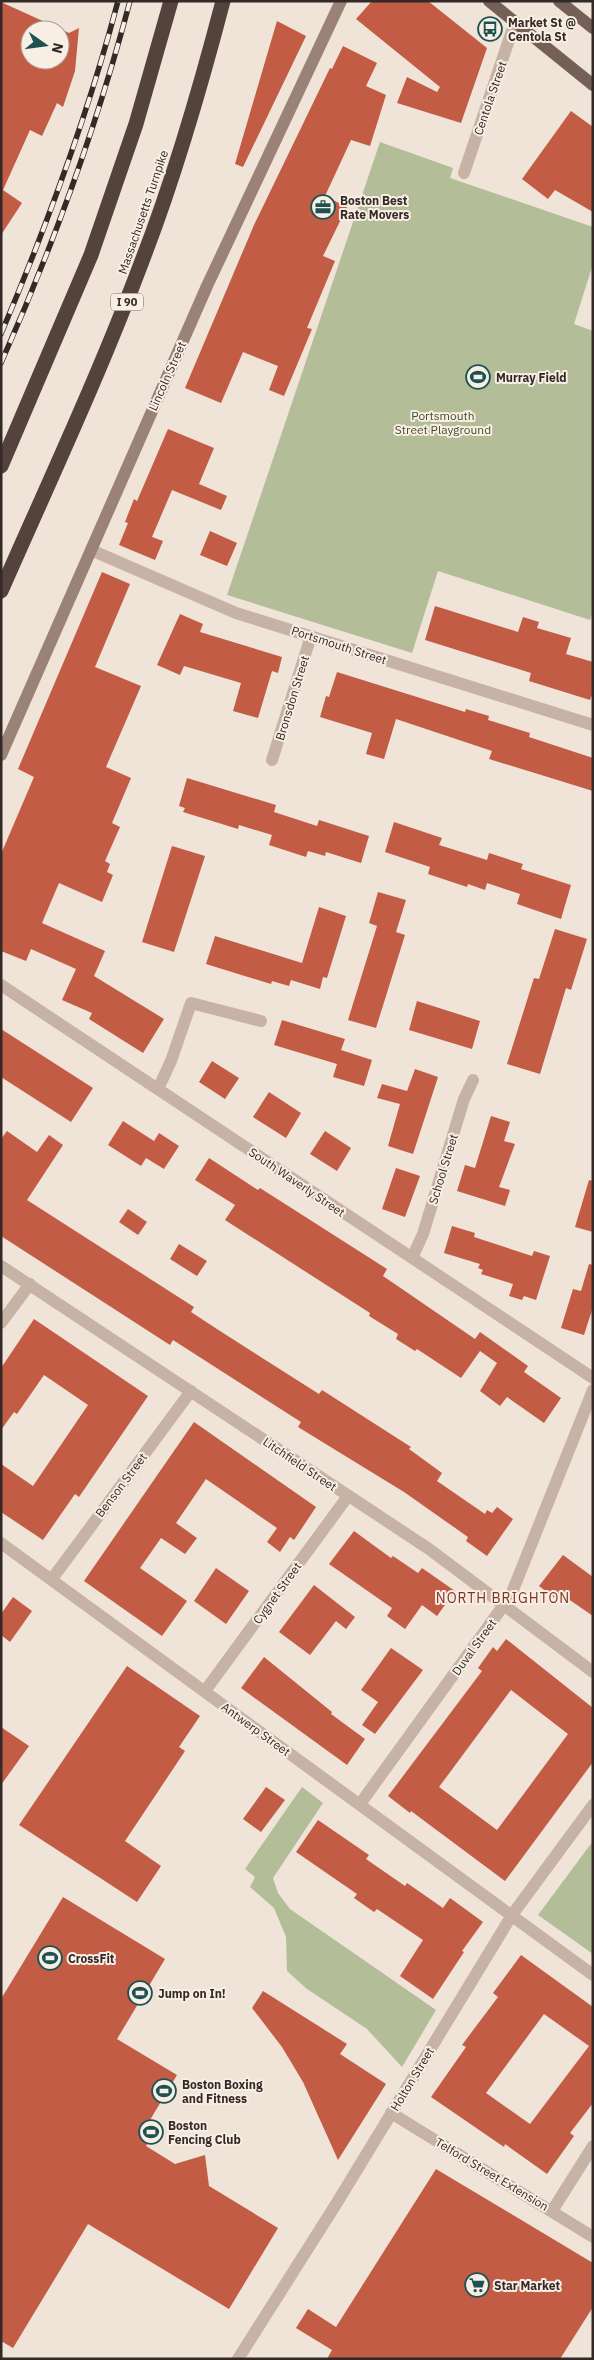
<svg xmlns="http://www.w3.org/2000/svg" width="594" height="2360" font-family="'IBM Plex Sans',sans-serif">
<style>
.green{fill:#b3be99}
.building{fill:#c25c44;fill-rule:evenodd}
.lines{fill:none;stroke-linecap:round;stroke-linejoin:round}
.street{stroke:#c7b3a5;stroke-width:12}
.secondary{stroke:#9b8276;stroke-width:12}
.primary{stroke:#756057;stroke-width:12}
.highway{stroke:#54433d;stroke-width:15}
.rail-casing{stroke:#332926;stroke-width:5.5}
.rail{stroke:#f8eee4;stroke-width:4;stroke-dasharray:11;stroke-linecap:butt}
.labels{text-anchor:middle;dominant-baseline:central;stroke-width:4;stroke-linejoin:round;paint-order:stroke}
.shield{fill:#f8eee4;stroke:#6e645f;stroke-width:1}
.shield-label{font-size:11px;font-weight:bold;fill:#332926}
.poi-label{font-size:12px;font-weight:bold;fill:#332926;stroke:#f8eee4;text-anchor:start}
.street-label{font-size:12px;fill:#332926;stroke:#f8eee4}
.park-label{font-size:12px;fill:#44502a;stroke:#f8eee4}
.neighbourhood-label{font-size:14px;letter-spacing:1px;fill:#7f3322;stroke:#f8eee4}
</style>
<rect width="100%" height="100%" fill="#f0e3d8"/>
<!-- green -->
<path class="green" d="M380 142 453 168 450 178 593 227V264L574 324 593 331V612L590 620 438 571 412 653 227 595Z
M302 1787 323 1803 273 1878 278 1893 290 1909 436 2010 402 2067 367 2029 307 1989 287 1971 286 1937 274 1908 250 1887 255 1877 245 1869Z
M593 1841V1954L538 1915Z"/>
<!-- building -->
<path class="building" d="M372 1H428L487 48 461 123 397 103 407 77 437 92 440 87 356 19Z
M1 2 69 33 79 28 75 71 63 107 57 103 42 136 30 130 3 190 22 203 1 235ZM30 30H60V60H30Z
M277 21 306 36 243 167 235 164Z
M343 46 377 63 366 86 386 95 370 146 351 140 325 196 347 207 323 256 335 261 307 328 312 329 284 396 269 390 278 366 243 352 221 403 185 388 254 225 330 68 332 69Z
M571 111 593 127V212L555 190 548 199 522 179Z
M168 429 214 448 199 484 227 496 221 510 172 490 152 537 163 541 155 560 119 545 128 523 125 522 134 499 137 501Z
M210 531 237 543 227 566 200 555Z
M102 572 130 584 95 667 141 686 106 767 131 778 112 823 120 827 105 861 110 864 107 872 113 875 102 902 59 883 42 923 105 951 94 976 164 1019 143 1053 89 1019 92 1013 62 1000 76 969 31 949 26 961 1 951V854L34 777 18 769Z
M435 606 518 632 523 617 539 622 537 628 571 638 566 654 593 662V692L590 700 529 681 531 673 425 640Z
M180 614 203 624 200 632 282 657 278 673 272 671 258 718 233 711 241 683 184 666 180 675 157 665Z
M337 672 465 712 466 709 489 716 488 720 530 733 529 737 593 758V791L489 759 492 751 396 719 384 759 366 754 372 733 320 717 326 696 329 697Z
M187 778 276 805 274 812 317 826 319 820 369 836 361 863 326 852 325 856 308 851 306 857 269 845 272 835 239 825 238 829 183 812 185 808 179 806Z
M394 822 442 838 439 845 487 860 489 853 523 864 521 869 571 885 561 919 517 904 520 894 487 883 485 890 468 884 467 887 428 874 430 867 385 852Z
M172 846 205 856 174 952 142 942Z
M378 892 406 900 396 932 405 935 376 1028 348 1020 377 926 369 923Z
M319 907 346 916 327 978 323 977 320 989 291 980 289 986 272 981 271 984 206 964 215 936 302 963Z
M555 929 587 939 571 990 566 988 540 1074 507 1064 534 978 539 979Z
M417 1001 480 1021 472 1049 409 1030Z
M282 1020 345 1039 341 1050 372 1060 364 1086 333 1077 337 1064 274 1045Z
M1 1029 93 1088 71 1122 1 1077Z
M212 1061 239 1078 225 1099 199 1082Z
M415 1069 438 1077 413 1154 388 1146 400 1104 377 1098 382 1084 407 1091Z
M269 1092 301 1113 286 1138 253 1117Z
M491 1116 510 1122 504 1141 515 1144 499 1187 510 1190 505 1206 457 1191 465 1165 475 1168Z
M123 1121 154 1141 159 1133 179 1146 164 1169 146 1158 141 1166 108 1145Z
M7 1131 37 1152 49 1135 63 1145 27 1200 194 1307 191 1312 220 1331 319 1394 322 1390 411 1447 409 1449 442 1473 437 1481 485 1514 487 1510 492 1513 497 1507 513 1519 487 1556 466 1541 468 1537 404 1492 298 1427 301 1422 173 1340 170 1345 1 1236V1139Z
M325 1131 351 1148 337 1171 310 1154Z
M209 1158 258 1190 260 1188 387 1269 383 1276 475 1339 480 1332 528 1366 524 1372 561 1398 544 1423 507 1397 500 1406 480 1391 497 1363 480 1351 461 1378 417 1349 415 1351 396 1339 398 1334 369 1316 370 1313 225 1220 235 1205 195 1180Z
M396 1168 420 1176 405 1217 382 1209Z
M589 1180 593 1181V1232L575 1227Z
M128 1209 147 1222 138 1235 119 1222Z
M452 1226 475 1233 474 1237 532 1256 534 1251 550 1256 536 1300 524 1296 522 1300 509 1296 513 1284 481 1274 483 1270 478 1268 480 1264 444 1253Z
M179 1244 207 1261 197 1276 170 1259Z
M589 1264 593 1265V1307L584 1335 561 1328 573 1289 581 1291Z
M34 1319 148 1396 79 1497 75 1494 43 1540 1 1512V1464L33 1486 88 1405 44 1375 17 1414 14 1412 1 1430V1368Z
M194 1422 316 1507 294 1540 290 1537 280 1552 267 1542 277 1528 206 1479 176 1523 197 1538 185 1554 161 1538 140 1568 187 1601 162 1636 84 1581Z
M354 1531 391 1558 393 1556 418 1573 422 1568 455 1591 437 1616 422 1605 405 1629 387 1616 392 1608 329 1564Z
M563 1555 593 1577V1616L564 1596 560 1602 539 1586Z
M216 1568 249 1591 226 1624 194 1601Z
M314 1585 355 1617 346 1629 336 1621 310 1655 279 1632Z
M13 1597 32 1611 10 1642 1 1635V1614Z
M506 1639 593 1708V1762L505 1881 411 1811 410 1813 388 1796 482 1671 478 1668 493 1647 497 1651ZM511 1690 568 1734 497 1830 439 1787Z
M391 1648 423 1670 375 1734 362 1725 378 1702 361 1690Z
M264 1657 332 1712 331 1714 365 1739 347 1765 241 1688Z
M127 1666 200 1716 179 1747 185 1751 125 1841 161 1866 137 1902 19 1825Z
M1 1727 29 1746 1 1785Z
M266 1787 285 1800 261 1832 243 1819Z
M318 1820 369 1855 366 1859 405 1886 407 1883 443 1908 450 1898 483 1922 462 1951 464 1952 433 1999 400 1976 423 1940 377 1909 374 1912 354 1898 357 1894 296 1852Z
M63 1897 165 1959 117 2039 177 2075 150 2120 159 2125 146 2146 175 2164 205 2155 209 2186 278 2228 229 2309 88 2224 13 2348 1 2341V1999Z
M521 1955 593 2007V2103L570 2133 574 2136 547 2174 505 2144 504 2147 431 2097 466 2047 462 2045 498 1997 493 1993ZM544 2014 589 2046 530 2124 486 2093Z
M263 1991 347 2044 340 2054 386 2084 338 2160 303 2082 282 2047 252 2008Z
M436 2169 593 2263V2307L560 2359H327L332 2350 296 2328 308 2309 336 2327Z"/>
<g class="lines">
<!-- street -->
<path class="street" d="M464 173 515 22
M91 550 236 613 593 725
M272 760 311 636
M1 985 593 1378
M158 1089 171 1061 191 1003 261 1021
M412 1258 423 1234 464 1099 473 1080
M1 1266 429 1549 593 1672
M1 1323 30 1284
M1 1543 593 1975
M52 1579 191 1391
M205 1691 348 1496
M360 1804 511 1595 593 1390
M391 2113 593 2237
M552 2211 593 2146
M238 2359 338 2201 512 1915 593 1805"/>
<!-- secondary -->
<path class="secondary" d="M1 755 207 286 341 1"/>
<!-- primary -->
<path class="primary" d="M489 1 593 85
M559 1 593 28"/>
<!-- highway -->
<path class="highway" d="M1 466 91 255 136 124 171 1
M1 591C49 482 100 373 142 261 175 176 200 89 223 1"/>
<!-- rail casing -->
<g class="rail-casing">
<path id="rail" d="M1 334C47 225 88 115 118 1
M1 363C53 246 97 126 130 1"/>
</g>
<!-- rail -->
<use href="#rail" class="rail"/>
</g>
<!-- icons -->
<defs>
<g id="bus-ring" transform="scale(1.25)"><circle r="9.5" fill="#f8eee4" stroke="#1d5253" stroke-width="1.5"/><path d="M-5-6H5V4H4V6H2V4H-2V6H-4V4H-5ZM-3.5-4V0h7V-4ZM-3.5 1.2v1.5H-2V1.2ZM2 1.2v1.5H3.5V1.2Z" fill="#1d5253"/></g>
<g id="office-ring" transform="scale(1.25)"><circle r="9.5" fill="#f8eee4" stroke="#1d5253" stroke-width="1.5"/><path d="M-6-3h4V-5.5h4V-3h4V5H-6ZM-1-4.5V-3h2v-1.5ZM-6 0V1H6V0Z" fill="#1d5253"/></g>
<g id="stadium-ring" transform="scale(1.25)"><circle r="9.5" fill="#f8eee4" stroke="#1d5253" stroke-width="1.5"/><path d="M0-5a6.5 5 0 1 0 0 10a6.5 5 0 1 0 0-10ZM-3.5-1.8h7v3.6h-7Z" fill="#1d5253"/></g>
<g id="supermarket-ring" transform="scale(1.25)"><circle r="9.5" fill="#f8eee4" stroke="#1d5253" stroke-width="1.5"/><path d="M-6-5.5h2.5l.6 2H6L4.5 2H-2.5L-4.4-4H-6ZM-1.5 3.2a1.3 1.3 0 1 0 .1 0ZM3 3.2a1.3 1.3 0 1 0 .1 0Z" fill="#1d5253"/></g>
</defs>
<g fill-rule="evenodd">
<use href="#bus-ring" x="490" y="29"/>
<use href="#office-ring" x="323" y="207"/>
<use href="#stadium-ring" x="478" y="377"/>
<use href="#stadium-ring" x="50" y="1958"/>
<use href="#stadium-ring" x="140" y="1993"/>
<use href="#stadium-ring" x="164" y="2091"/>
<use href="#stadium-ring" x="151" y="2132"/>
<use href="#supermarket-ring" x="477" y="2285"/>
</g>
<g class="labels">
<!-- shield labels -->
<rect class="shield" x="111" y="293.5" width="32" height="17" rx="4"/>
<g class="shield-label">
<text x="127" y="302">I 90</text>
</g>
<!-- poi labels -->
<g class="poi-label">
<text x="508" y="22">Market St @<tspan x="508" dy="14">Centola St</tspan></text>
<text x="340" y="200">Boston Best<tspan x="340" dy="14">Rate Movers</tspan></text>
<text x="496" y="377">Murray Field</text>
<text x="68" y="1958">CrossFit</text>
<text x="158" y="1993">Jump on In!</text>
<text x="182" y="2084">Boston Boxing<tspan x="182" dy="14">and Fitness</tspan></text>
<text x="168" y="2125">Boston<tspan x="168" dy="14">Fencing Club</tspan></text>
<text x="494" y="2285">Star Market</text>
</g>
<!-- street labels -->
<g class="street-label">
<text transform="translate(490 98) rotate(-71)">Centola Street</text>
<text transform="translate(143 212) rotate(-71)">Massachusetts Turnpike</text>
<text transform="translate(167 376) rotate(-66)">Lincoln Street</text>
<text transform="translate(339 645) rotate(18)">Portsmouth Street</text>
<text transform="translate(292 698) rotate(-73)">Bronsdon Street</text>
<text transform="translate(443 1169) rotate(-73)">School Street</text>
<text transform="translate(297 1182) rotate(34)">South Waverly Street</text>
<text transform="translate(300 1464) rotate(34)">Litchfield Street</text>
<text transform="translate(121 1485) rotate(-53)">Benson Street</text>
<text transform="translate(277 1593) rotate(-54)">Cygnet Street</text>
<text transform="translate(474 1647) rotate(-54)">Duval Street</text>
<text transform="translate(256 1729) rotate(36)">Antwerp Street</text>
<text transform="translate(412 2079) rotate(-59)">Holton Street</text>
<text transform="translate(492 2174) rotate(31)">Telford Street Extension</text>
</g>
<!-- park labels -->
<g class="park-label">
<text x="443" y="415">Portsmouth<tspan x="443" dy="14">Street Playground</tspan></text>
</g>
<!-- neighbourhood labels -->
<g class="neighbourhood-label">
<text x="503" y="1598">NORTH BRIGHTON</text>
</g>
</g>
<!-- border -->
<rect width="594" height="2360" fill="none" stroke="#332926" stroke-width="5"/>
<!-- north arrow -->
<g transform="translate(45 45) rotate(104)"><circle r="24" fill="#f8eee4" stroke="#a99f98"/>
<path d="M0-4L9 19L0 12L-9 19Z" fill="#1d5253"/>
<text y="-8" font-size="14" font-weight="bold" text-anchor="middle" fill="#332926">N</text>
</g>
</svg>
